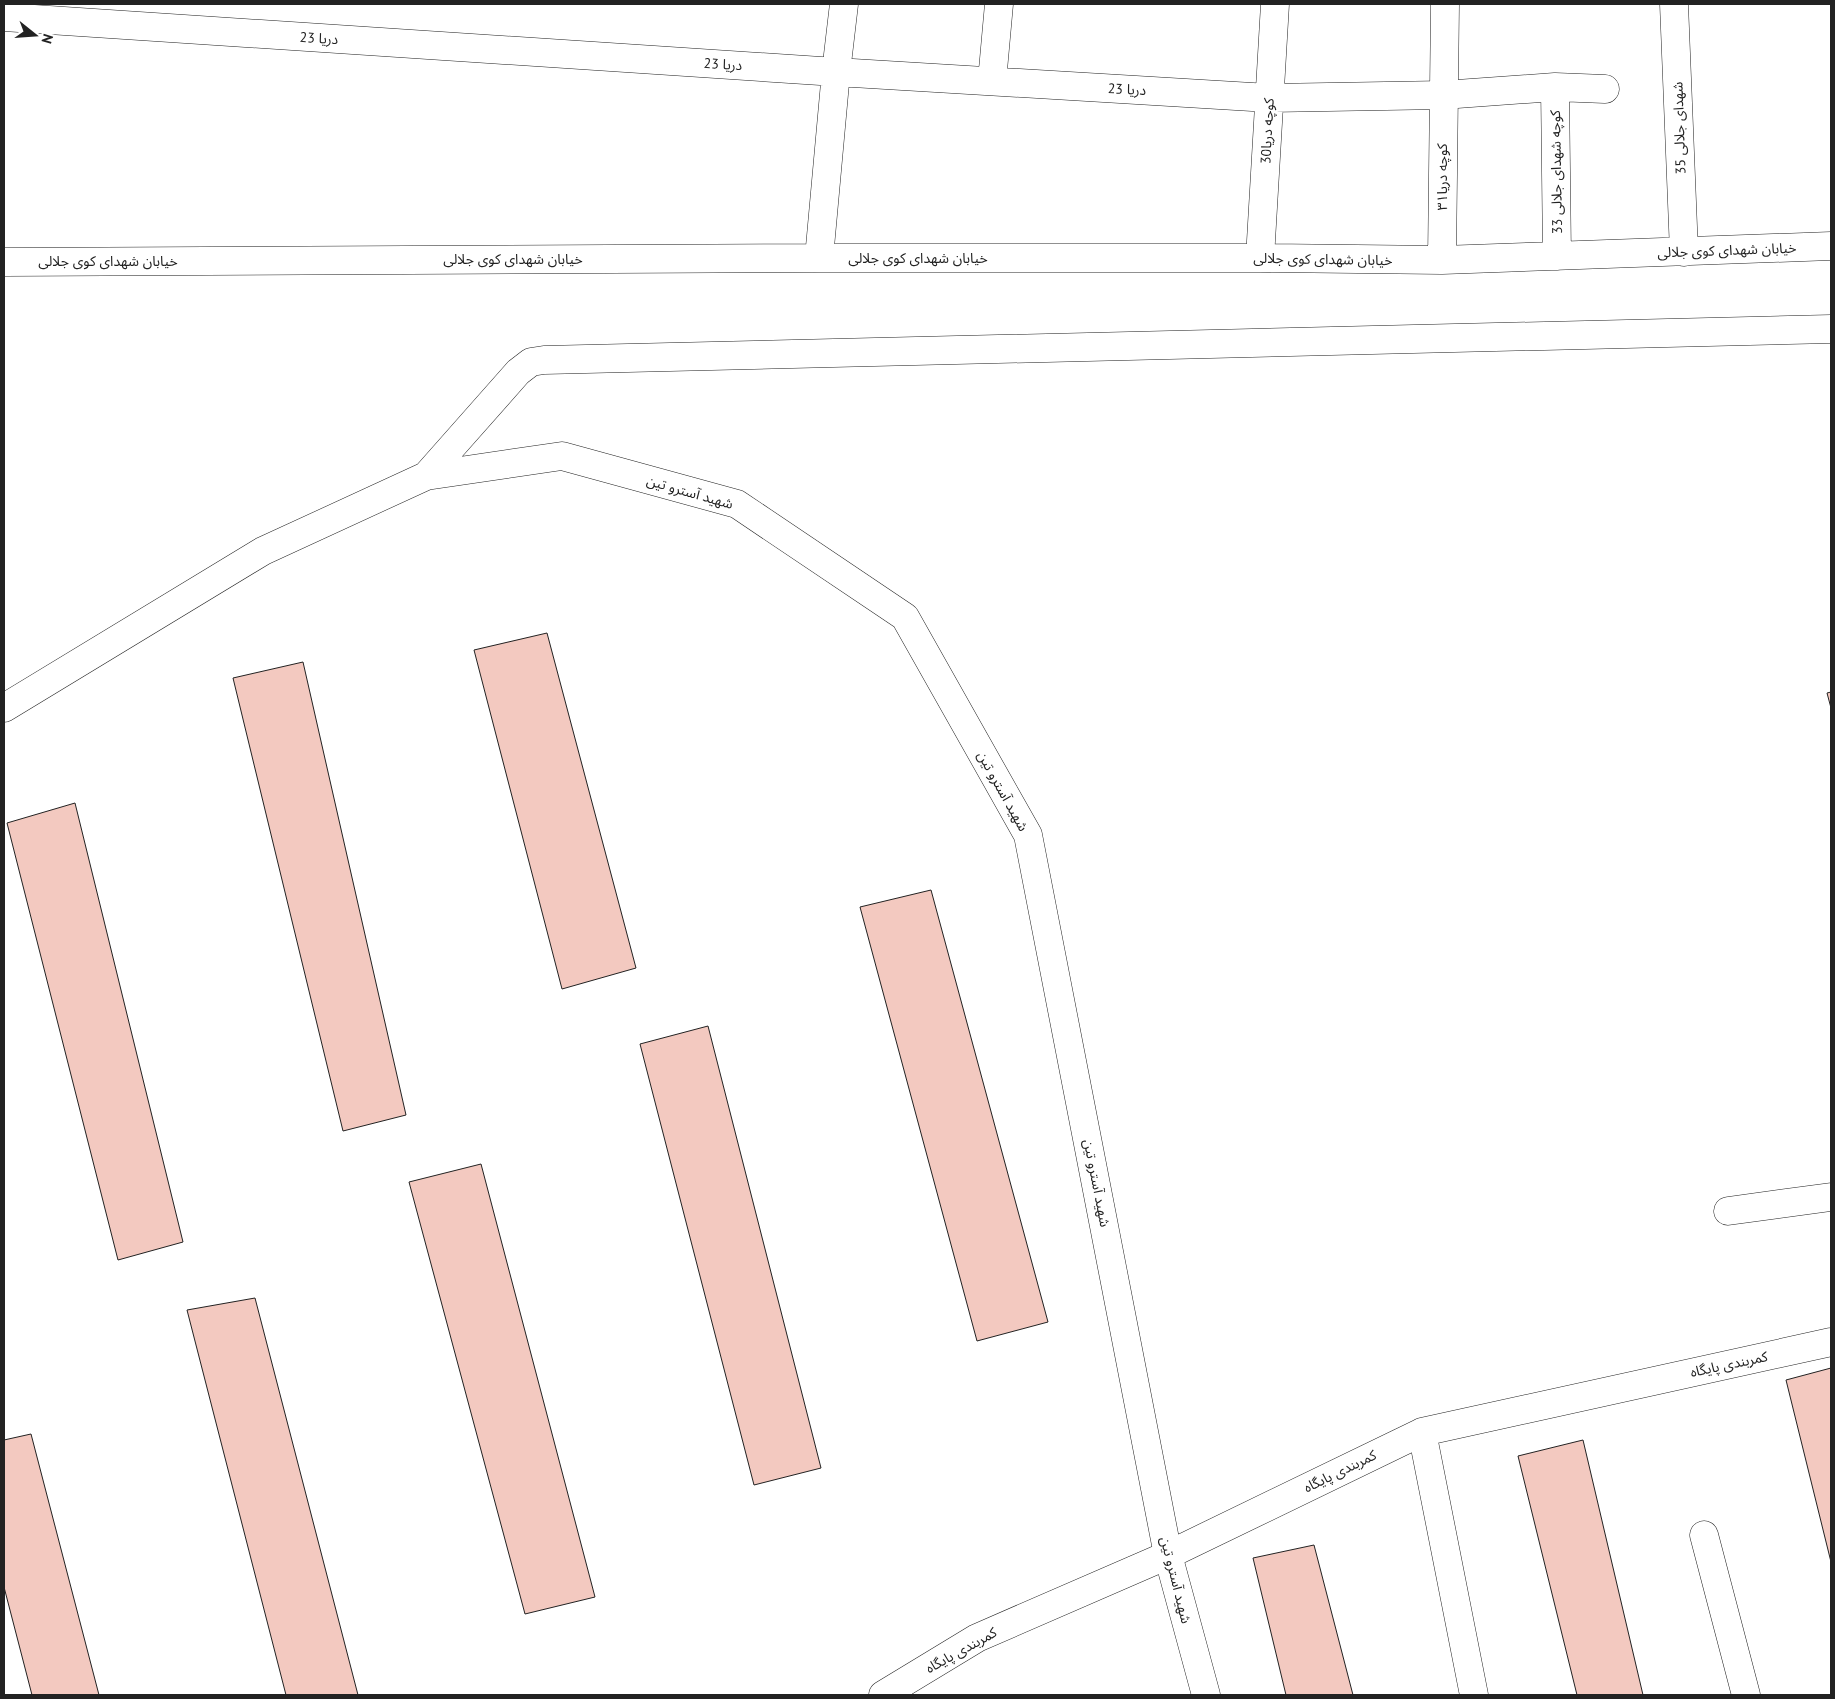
<svg xmlns="http://www.w3.org/2000/svg" width="1835" height="1699" font-family="'PT Sans','Noto Sans Arabic',sans-serif">
<style>
.building{fill:#f3c9c0;stroke:#222}
.lines{fill:none;stroke-linecap:round;stroke-linejoin:round}
.street-casing{stroke:#222;stroke-width:29}
.street{stroke:#fff;stroke-width:28}
.labels{text-anchor:middle;dominant-baseline:central;stroke-width:4;stroke-linejoin:round;paint-order:stroke}
.street-label{font-size:14px;fill:#222;stroke:#fff}
</style>
<rect width="100%" height="100%" fill="#fff"/>
<!-- building -->
<path class="building" d="M547 633 636 968 562 989 474 650Z
M303 662 406 1115 343 1131 233 678Z
M1831 692V708L1827 693Z
M75 803 183 1242 118 1260 7 823Z
M931 890 1048 1322 977 1341 860 907Z
M708 1026 821 1468 754 1485 640 1044Z
M481 1164 595 1597 525 1614 409 1182Z
M255 1298 358 1695H286L187 1310Z
M1831 1368V1562L1786 1380Z
M31 1434 99 1695H32L4 1587V1440Z
M1583 1440 1643 1695H1577L1518 1456Z
M1314 1545 1353 1695H1286L1253 1558Z"/>
<g class="lines">
<!-- street casing -->
<g class="street-casing">
<path id="street" d="M1674 4 1684 252
M4 17 836 72 1269 98 1443 95 1555 87 1605 89
M992 81 999 4
M1555 87 1557 256
M819 258 836 72 844 4
M1260 258 1275 4
M1442 260 1445 4
M4 262 819 258H1260L1442 260 1831 246
M426 476 518 372 531 362 544 360 1831 329
M4 708 263 551 426 476 562 456 737 504 905 617 1028 835 1168 1555 1206 1695
M1728 1211 1831 1197
M1422 1432 1474 1695
M1704 1535 1746 1695
M883 1695 977 1638 1168 1555 1422 1432 1831 1342"/>
</g>
<!-- street -->
<use href="#street" class="street"/>
</g>
<g class="labels">
<!-- street labels -->
<g class="street-label">
<text transform="translate(319 38) rotate(4)">دریا 23</text>
<text transform="translate(723 64) rotate(4)">دریا 23</text>
<text transform="translate(1127 89) rotate(3)">دریا 23</text>
<text transform="translate(1679 128) rotate(-92)">شهدای جلالی 35</text>
<text transform="translate(1267 131) rotate(-87)">کوچه دریا30</text>
<text transform="translate(1556 172) rotate(-91)">کوچه شهدای جلالی 33</text>
<text transform="translate(1442 177) rotate(-90)">کوچه دریا۳۱</text>
<text transform="translate(1727 250) rotate(-2)">خیابان شهدای کوی جلالی</text>
<text x="918" y="258">خیابان شهدای کوی جلالی</text>
<text x="513" y="259">خیابان شهدای کوی جلالی</text>
<text transform="translate(1323 259) rotate(1)">خیابان شهدای کوی جلالی</text>
<text x="108" y="261">خیابان شهدای کوی جلالی</text>
<text transform="translate(690 492) rotate(16)">شهید آسترو تین</text>
<text transform="translate(1003 791) rotate(61)">شهید آسترو تین</text>
<text transform="translate(1097 1183) rotate(79)">شهید آسترو تین</text>
<text transform="translate(1729 1364) rotate(-12)">کمربندی پایگاه</text>
<text transform="translate(1340 1471) rotate(-26)">کمربندی پایگاه</text>
<text transform="translate(1176 1580) rotate(76)">شهید آسترو تین</text>
<text transform="translate(961 1650) rotate(-29)">کمربندی پایگاه</text>
</g>
</g>
<!-- border -->
<rect width="1835" height="1699" fill="none" stroke="#222222" stroke-width="10"/>
<!-- north arrow -->
<g transform="translate(35 35) rotate(107)" stroke="#ffffff" stroke-width="4" paint-order="stroke">
<path d="M0-4L9 19L0 12L-9 19Z" fill="#222222"/>
<text y="-8" font-size="14" font-weight="bold" text-anchor="middle" fill="#222222">N</text>
</g>
</svg>
